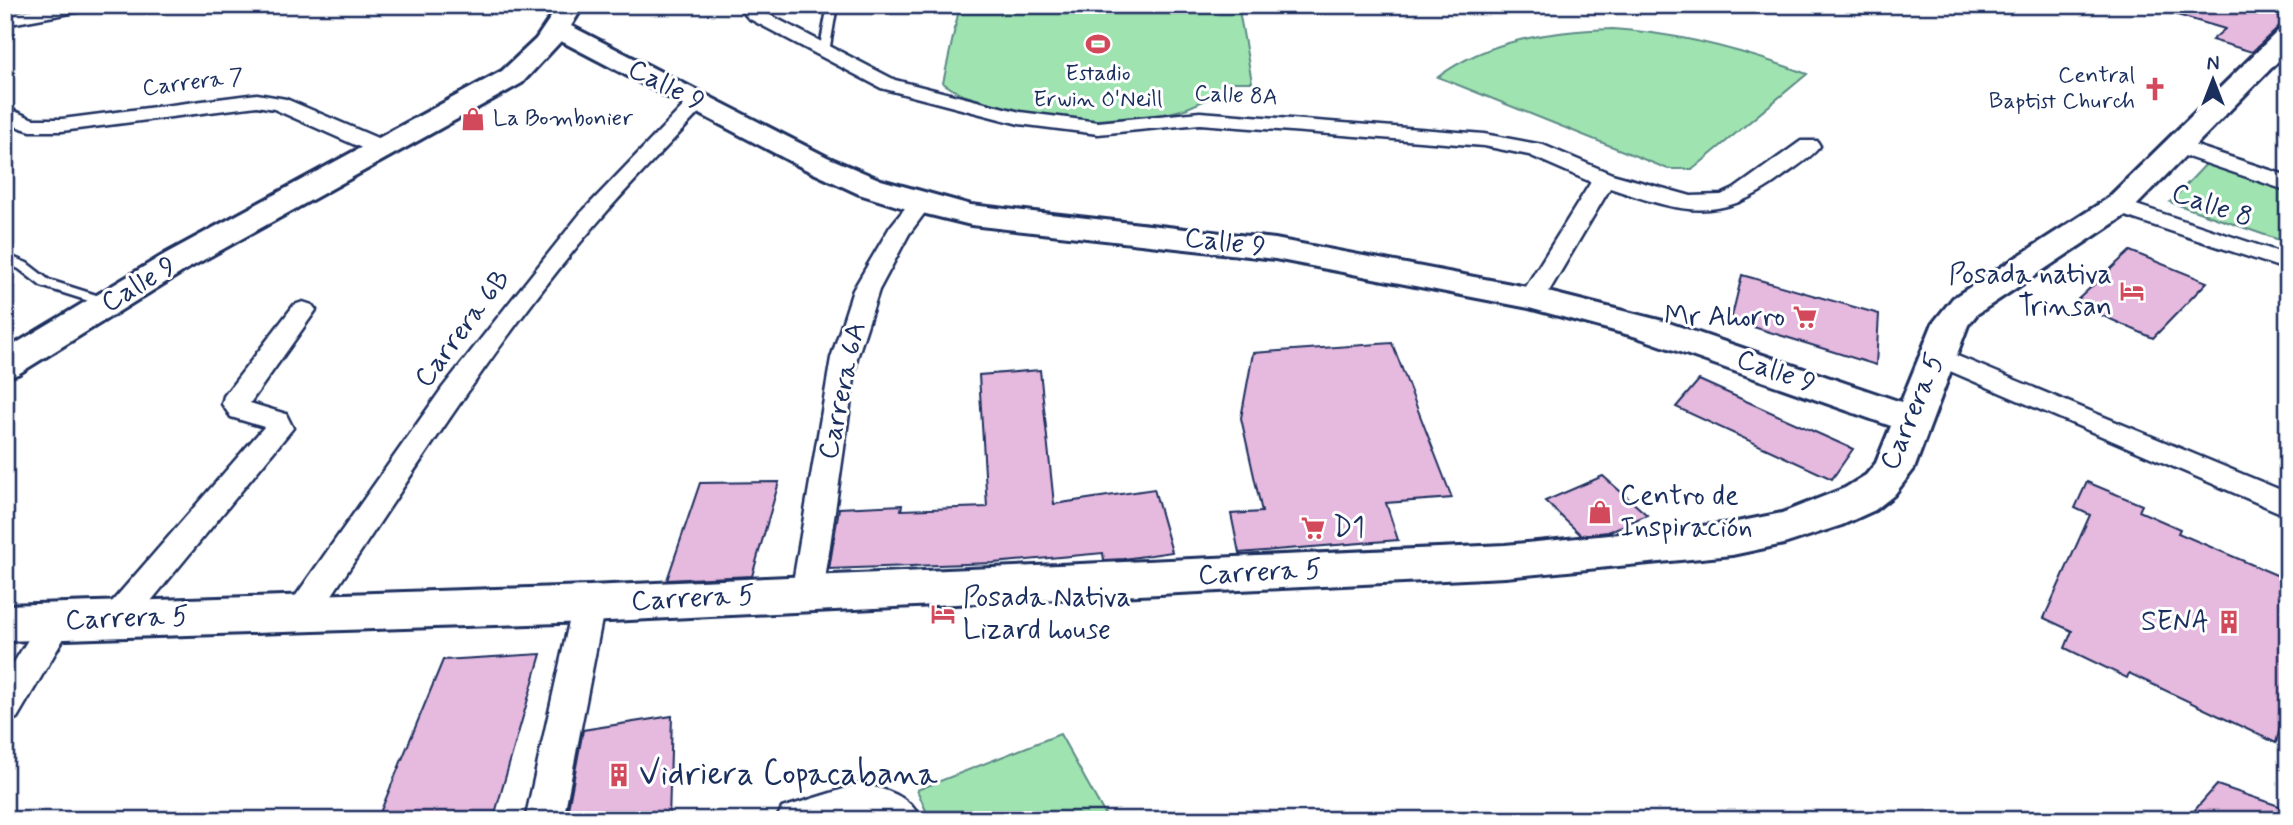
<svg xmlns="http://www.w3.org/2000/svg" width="2293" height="825" font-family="Mynerve,sans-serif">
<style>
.green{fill:#9fe4b0;stroke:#5d8a87;stroke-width:2}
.building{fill:#e6b9de;stroke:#1b2f5e;stroke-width:2}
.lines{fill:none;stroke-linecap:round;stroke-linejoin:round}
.lane-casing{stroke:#1b2f5e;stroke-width:5}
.street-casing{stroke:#1b2f5e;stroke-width:5}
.secondary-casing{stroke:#1b2f5e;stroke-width:6}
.lane{fill:#fff;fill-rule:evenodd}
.street{fill:#fff;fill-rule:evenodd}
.secondary{fill:#fff;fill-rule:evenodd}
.labels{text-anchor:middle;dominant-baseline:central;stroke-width:6;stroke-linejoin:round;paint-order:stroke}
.far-poi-label{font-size:23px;fill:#1b2f5e;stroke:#fff}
.far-street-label{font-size:23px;fill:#1b2f5e;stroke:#fff}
.street-label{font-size:28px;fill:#1b2f5e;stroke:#fff}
.poi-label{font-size:28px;fill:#1b2f5e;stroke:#fff;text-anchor:end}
.near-poi-label{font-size:33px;fill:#1b2f5e;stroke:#fff;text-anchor:start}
</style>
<rect width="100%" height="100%" fill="#fff"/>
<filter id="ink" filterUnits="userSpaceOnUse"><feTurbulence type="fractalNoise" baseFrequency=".0143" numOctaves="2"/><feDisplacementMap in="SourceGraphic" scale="14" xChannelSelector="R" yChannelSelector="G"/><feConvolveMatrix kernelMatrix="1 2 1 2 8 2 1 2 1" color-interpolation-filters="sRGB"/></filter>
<g filter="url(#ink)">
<!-- green -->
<path class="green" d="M960 5H1238L1252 82H1229L1206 100 1185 109 1161 115 1097 120 1030 116 960 94 943 83Z
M1613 29C1679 33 1745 51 1807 74L1693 169H1668L1438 77C1489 39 1552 31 1613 29Z
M2208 162 2288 190V243L2170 202Z
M1060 734 1108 820H930L917 790Z"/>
<!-- building -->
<path class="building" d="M2168 5H2265L2269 13 2288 18 2252 52 2212 40 2225 29 2167 12Z
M2130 251 2207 282 2153 338 2074 303Z
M1742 275 1879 314 1876 365 1731 320Z
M1392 343 1452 498 1386 503 1398 540 1239 553 1231 514 1262 512 1241 418 1253 353Z
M1040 370 1054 504 1154 489 1172 552 1124 559 1104 560 1103 553 993 563 829 569 839 508 902 505 901 510 987 507 979 375Z
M1699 380 1853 449 1832 479 1676 407Z
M1603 476 1647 515 1608 532 1581 535 1545 501Z
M779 482 752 576 667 580 700 483Z
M2087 482 2142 505 2139 511 2180 529 2178 533 2288 580V698L2276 743 2129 673 2127 678 2065 648 2072 631 2044 618 2090 515 2075 508Z
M541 654 494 817 377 820 443 660Z
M672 716 669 820H566L583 730Z
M2217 785 2288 809V820H2186Z"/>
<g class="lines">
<!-- lane casing -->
<g class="lane-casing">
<path id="lane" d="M828 5H837L829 52 824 55 819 52Z
M5 254 27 263 49 280 112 300 114 303 108 307 41 286 19 269 5 263Z"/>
</g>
<!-- street casing -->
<g class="street-casing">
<path id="street" d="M56 5H96L87 10 5 25V14Z
M737 5H756L760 10 895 80 1020 112 1098 122 1200 112 1484 134 1543 145 1612 174 1691 196 1721 195 1734 189 1801 141H1817L1820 146C1811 158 1794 168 1782 177 1717 225 1682 212 1610 188L1545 298 1541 303 1532 306 1523 303 1519 298 1591 182 1529 155 1484 146 1200 124 1098 134 1019 124 881 88 748 18Z
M257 94 286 99 389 143 392 148 389 153H373L274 109 257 106 62 131H31L5 123V107L33 119H62Z
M698 96 705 98 708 102 705 106C669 145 631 183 597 223 492 345 403 489 314 622L302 626 290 622 286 613 290 604 443 387 509 303 580 214 691 98Z
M2178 140 2288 176V191L2170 151 2167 146 2170 141Z
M921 196 929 198 932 203 909 234 879 290 857 358 823 594 818 603 807 607 796 603 791 594 831 358 853 290 890 227 913 198Z
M2118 199 2288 255V270L2110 211 2107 206 2110 201Z
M303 302 312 305 316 310 250 403 286 414 293 428 128 629 116 633 104 629 99 620 104 611 264 427 231 417 222 404 224 396 294 305Z
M1938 348 2288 493V516L1929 362 1925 356 1929 350Z
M589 591 601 595 605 604 563 820H525L573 604 577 595Z
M57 608 69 612 74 621 17 718 5 723V677L45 612Z
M860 784C885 789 910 795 921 820H776L782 808Z"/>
</g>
<!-- secondary casing -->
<g class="secondary-casing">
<path id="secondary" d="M559 5H584L571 26 827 157 881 180 971 205 1275 239 1532 288 1663 321 1901 402 1933 323 1953 298 2107 199 2279 30 2288 28V51L2129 213 1977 314 1968 325 1914 469 1894 495 1875 510 1842 525 1784 544 1732 555 1505 577 589 622 5 641V605L589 586 1505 545 1732 523 1782 513 1845 488 1866 475 1876 463 1891 426 1637 337 1529 308 1275 259 971 225 910 210 859 194 805 169 561 41 522 83 189 268 18 374 5 378V350L165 254 502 71 536 39Z
M2267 5H2288V15L2270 10Z"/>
</g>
<!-- lane -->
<use href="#lane" class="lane"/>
<!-- street -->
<use href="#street" class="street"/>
<!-- secondary -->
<use href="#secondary" class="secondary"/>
</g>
</g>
<!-- icons -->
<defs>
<g id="stadium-bare" transform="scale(1.89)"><path d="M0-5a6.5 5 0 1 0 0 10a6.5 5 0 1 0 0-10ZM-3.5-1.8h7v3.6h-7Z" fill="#d1495b" stroke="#fff" stroke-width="2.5" paint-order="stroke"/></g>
<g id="church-bare" transform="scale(1.89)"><path d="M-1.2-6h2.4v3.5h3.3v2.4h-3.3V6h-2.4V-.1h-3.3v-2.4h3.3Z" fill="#d1495b" stroke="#fff" stroke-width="2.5" paint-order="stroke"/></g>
<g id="shop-bare" transform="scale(1.89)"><path d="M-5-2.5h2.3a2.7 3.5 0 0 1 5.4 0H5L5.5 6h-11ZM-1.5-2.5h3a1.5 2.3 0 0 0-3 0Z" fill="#d1495b" stroke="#fff" stroke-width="2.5" paint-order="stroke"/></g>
<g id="hotel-bare" transform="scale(1.89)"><path d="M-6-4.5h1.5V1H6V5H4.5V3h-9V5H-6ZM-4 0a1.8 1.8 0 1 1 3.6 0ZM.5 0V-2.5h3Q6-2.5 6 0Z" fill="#d1495b" stroke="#fff" stroke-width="2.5" paint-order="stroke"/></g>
<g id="supermarket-bare" transform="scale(1.89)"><path d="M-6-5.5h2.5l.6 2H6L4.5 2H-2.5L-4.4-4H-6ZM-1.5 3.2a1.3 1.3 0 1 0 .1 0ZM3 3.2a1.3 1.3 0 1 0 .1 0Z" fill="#d1495b" stroke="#fff" stroke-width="2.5" paint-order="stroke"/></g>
<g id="building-bare" transform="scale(1.89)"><path d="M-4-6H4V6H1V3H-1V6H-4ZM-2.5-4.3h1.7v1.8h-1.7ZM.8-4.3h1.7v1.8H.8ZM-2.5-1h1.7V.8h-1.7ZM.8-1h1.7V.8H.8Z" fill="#d1495b" stroke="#fff" stroke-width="2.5" paint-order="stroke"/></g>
</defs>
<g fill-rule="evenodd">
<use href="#stadium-bare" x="1098" y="44"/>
<use href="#church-bare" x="2155" y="89"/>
<use href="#shop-bare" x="473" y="119"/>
<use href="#hotel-bare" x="2132" y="291"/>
<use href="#supermarket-bare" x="1805" y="317"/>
<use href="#shop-bare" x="1600" y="512"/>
<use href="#supermarket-bare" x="1313" y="528"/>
<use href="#hotel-bare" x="943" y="614"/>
<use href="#building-bare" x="2229" y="622"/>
<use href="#building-bare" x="619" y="775"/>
</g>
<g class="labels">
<!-- far-poi labels -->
<g class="far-poi-label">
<text x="1098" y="74">Estadio<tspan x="1098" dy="26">Erwin O'Neill</tspan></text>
<text x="2135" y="76" text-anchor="end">Central<tspan x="2135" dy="26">Baptist Church</tspan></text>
<text x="493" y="119" text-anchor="start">La Bombonier</text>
</g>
<!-- far-street labels -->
<g class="far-street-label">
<text transform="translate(193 83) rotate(-7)">Carrera 7</text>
<text transform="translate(1236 96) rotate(3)">Calle 8A</text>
</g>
<!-- street labels -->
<g class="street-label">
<text transform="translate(666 86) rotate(27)">Calle 9</text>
<text transform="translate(2212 206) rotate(19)">Calle 8</text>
<text transform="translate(1225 243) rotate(7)">Calle 9</text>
<text transform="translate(139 285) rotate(-31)">Calle 9</text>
<text transform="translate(463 329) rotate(-53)">Carrera 6B</text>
<text transform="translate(1776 372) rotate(19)">Calle 9</text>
<text transform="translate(843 391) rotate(-78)">Carrera 6A</text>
<text transform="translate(1913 412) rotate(-67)">Carrera 5</text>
<text transform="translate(1260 573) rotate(-3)">Carrera 5</text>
<text transform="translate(693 599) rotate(-3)">Carrera 5</text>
<text transform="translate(127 619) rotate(-2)">Carrera 5</text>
</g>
<!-- poi labels -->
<g class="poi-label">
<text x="2112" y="275">Posada nativa<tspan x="2112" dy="32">Trinsan</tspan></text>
<text x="1785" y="317">Mr Ahorro</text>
<text x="1620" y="496" text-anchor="start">Centro de<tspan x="1620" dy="32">Inspiración</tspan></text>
<text x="1333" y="528" text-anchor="start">D1</text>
<text x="963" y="598" text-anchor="start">Posada Nativa<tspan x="963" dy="32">Lizard house</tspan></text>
<text x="2209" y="622">SENA</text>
</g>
<!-- near-poi labels -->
<g class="near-poi-label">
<text x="639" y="775">Vidriera Copacabana</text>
</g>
</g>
<!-- margin -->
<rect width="2293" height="825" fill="none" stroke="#fff" stroke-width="28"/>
<rect x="14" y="14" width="2265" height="797" fill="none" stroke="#1b2f5e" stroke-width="2.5" filter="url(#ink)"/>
<!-- north arrow -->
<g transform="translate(2213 80)" stroke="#ffffff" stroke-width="5" paint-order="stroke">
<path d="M0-5L12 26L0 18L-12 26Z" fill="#1b2f5e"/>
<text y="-10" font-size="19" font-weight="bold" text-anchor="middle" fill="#1b2f5e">N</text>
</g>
</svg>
